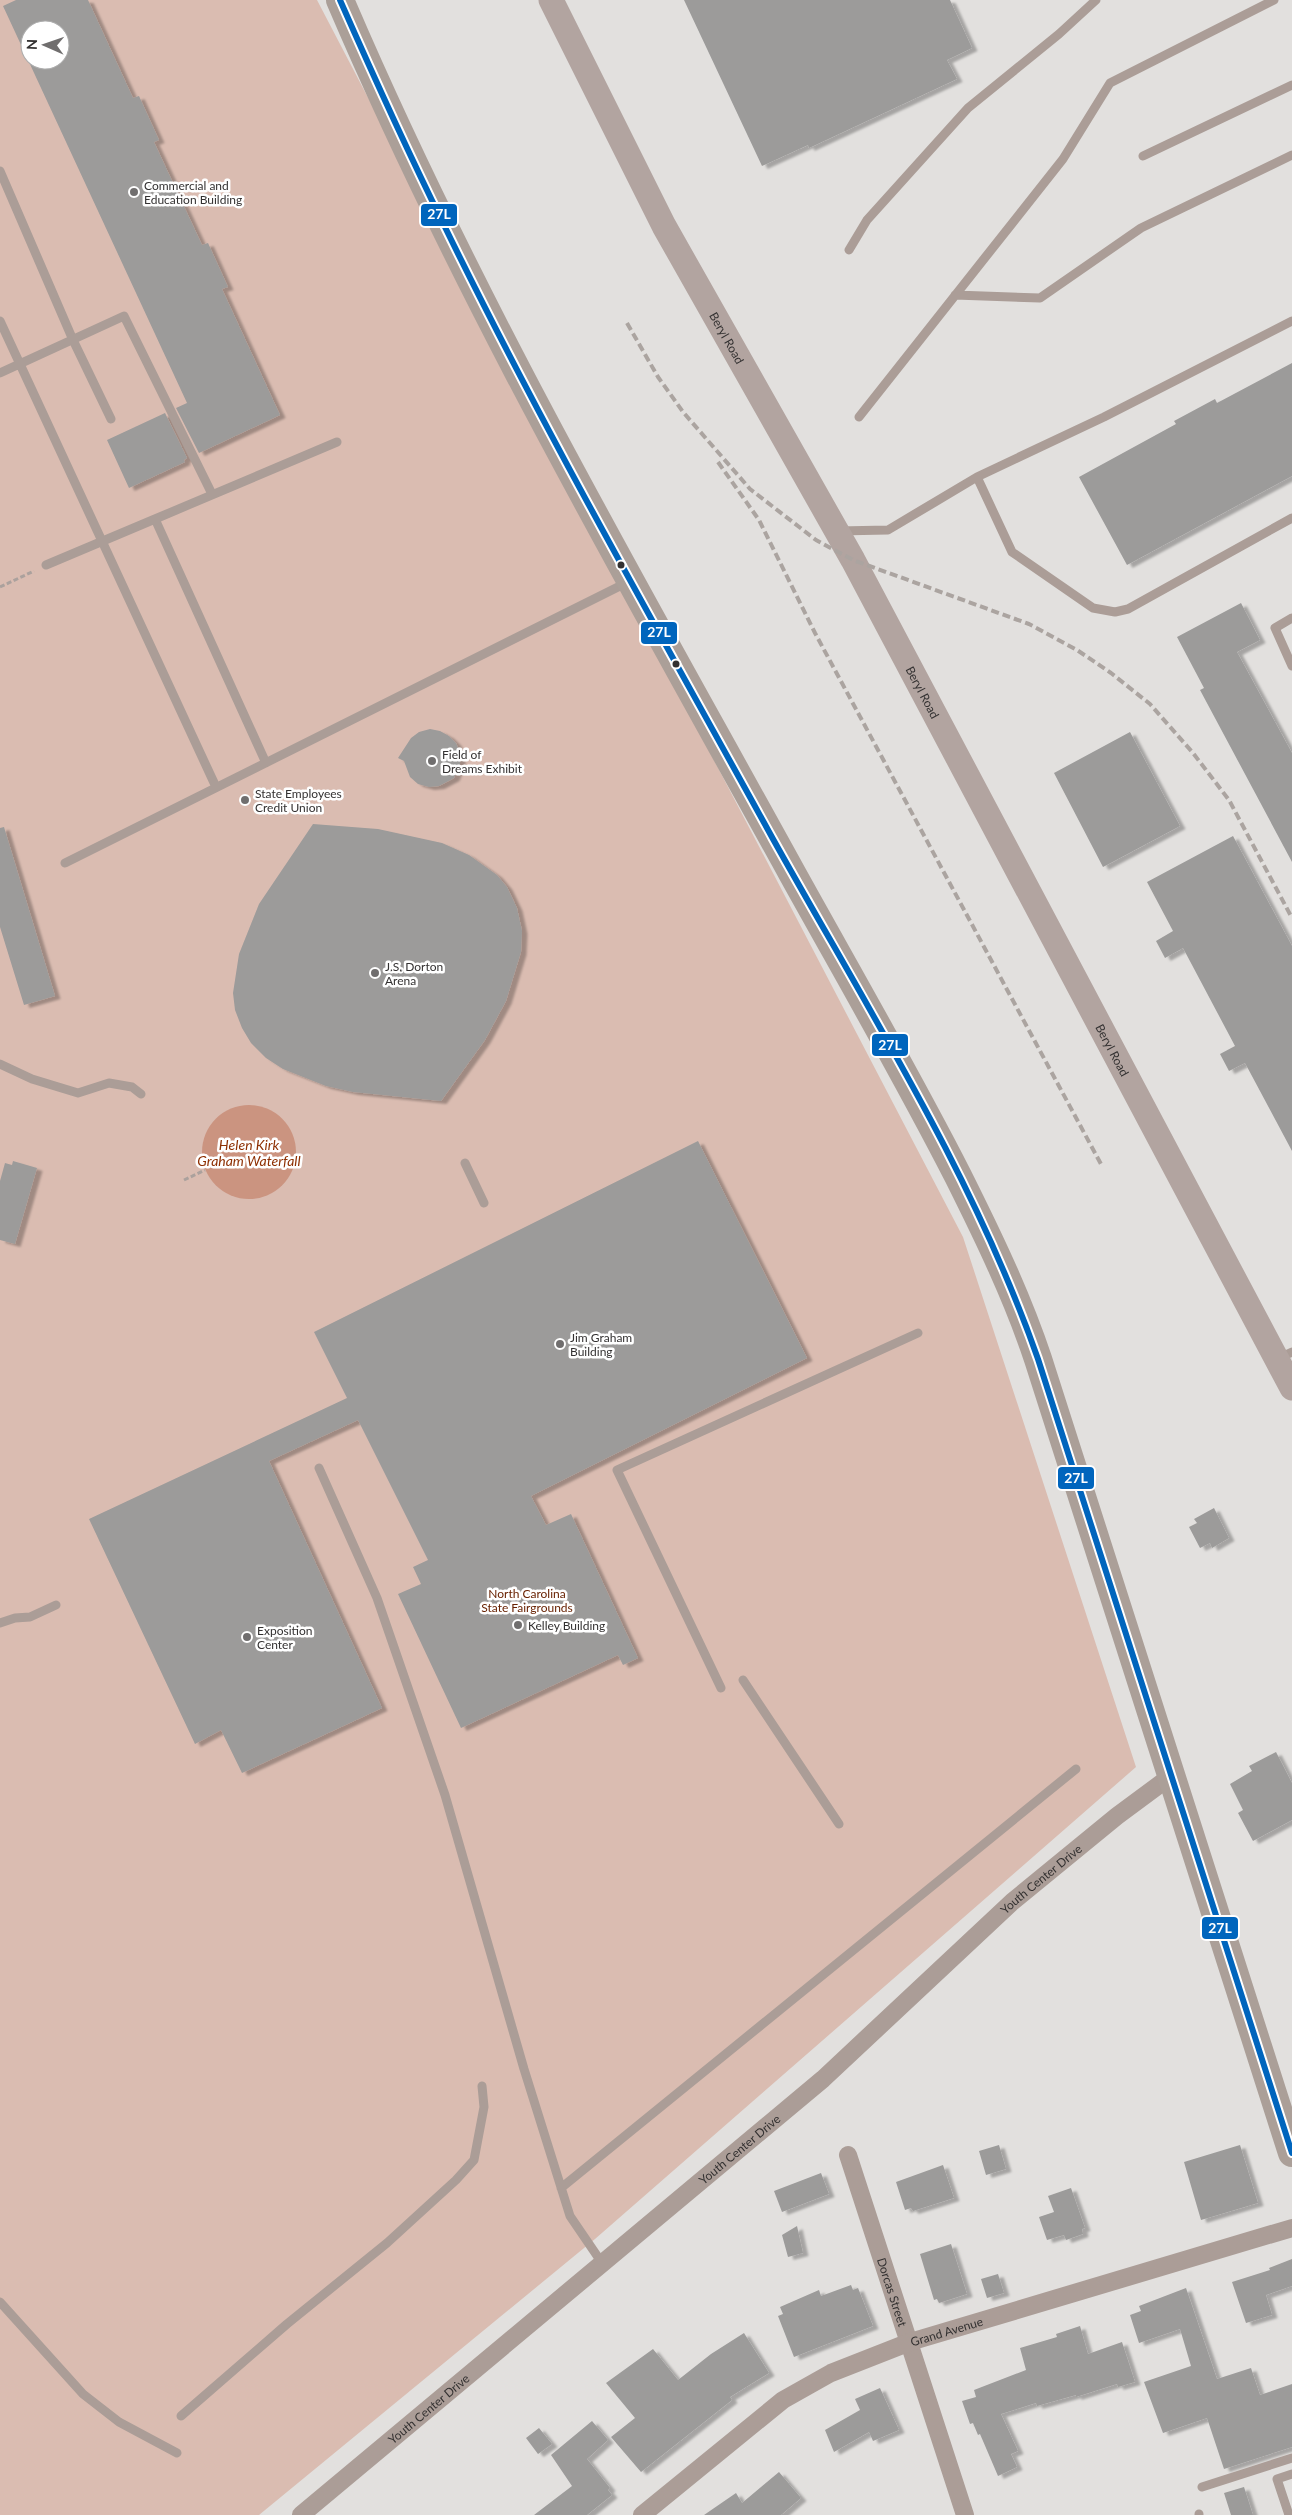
<svg xmlns="http://www.w3.org/2000/svg" width="1292" height="2515" font-family="Lato,sans-serif">
<style>
.green{fill:#dabcb1;fill-rule:evenodd}
.water{fill:#cb9480}
.building{fill:#9c9b9a;fill-rule:evenodd;filter:url(#shadow)}
.lines{fill:none;stroke-linecap:round;stroke-linejoin:round}
.path{stroke:#aba19d;stroke-width:3;stroke-dasharray:5 2.5;stroke-linecap:butt}
.lane{stroke:#ab9d97;stroke-width:9}
.street{stroke:#ab9d97;stroke-width:18}
.secondary{stroke:#b2a4a0;stroke-width:25}
.primary{stroke:#ab9f98;stroke-width:28}
.rail{stroke:#aba4a0;stroke-width:4;stroke-dasharray:8 4;stroke-linecap:butt}
.bus-1-casing{stroke:#fff;stroke-width:10}
.bus-1{stroke:#0065bd;stroke-width:6}
.poi-dot{fill:#706e6e;stroke:#fff;stroke-width:2}
.bus-dot{fill:#333131;stroke:#fff;stroke-width:2}
.labels{text-anchor:middle;dominant-baseline:central;stroke-width:5;stroke-linejoin:round;paint-order:stroke}
.poi-label{font-size:12px;fill:#333131;stroke:#fff;text-anchor:start}
.street-label{font-size:12px;fill:#333131;stroke:#fff}
.park-label{font-size:12px;fill:#692203;stroke:#fff}
.water-label{font-size:14px;font-style:italic;fill:#8e3003;stroke:#fff}
.line-badge{stroke:#fff;stroke-width:2}
.badge-label{font-size:14px;text-anchor:middle;font-weight:bold;fill:#fff}
</style>
<defs>
<filter id="shadow"><feDropShadow dx="5.5" dy="3" stdDeviation="1" flood-color="#0004"/></filter>
</defs>
<rect width="100%" height="100%" fill="#e2e0de"/>
<!-- green -->
<path class="green" d="M0 0H317L963 1237 1136 1767 595 2239 259 2515H0ZM30 30H60V60H30Z"/>
<!-- water -->
<path class="water" d="M202 1152a47 47 0 1 1 94 0a47 47 0 1 1-94 0Z"/>
<!-- building -->
<path class="building" d="M16 0H88L133 98 139 96 159 140 154 142 202 245 208 243 228 287 222 289 280 415 199 453 176 408 187 403 3 6ZM30 30H60V60H30Z
M684 0H950L972 48 947 60 957 79 809 148 808 145 762 166Z
M1292 363V476L1127 565 1079 477 1176 424 1174 421 1215 399 1217 403Z
M165 413 187 458 184 460 185 462 129 488 107 440Z
M1241 603 1260 640 1237 652 1292 753V862L1200 690 1204 688 1177 637Z
M430 729 440 731 449 736 456 743 460 753V764L454 778 439 786 429 787 418 784 410 777 404 761 398 758 411 738 419 732Z
M1130 732 1180 826 1103 867 1054 773Z
M313 824 378 829 442 843 469 855 497 875 507 887 517 908 522 931 521 952 506 1001 485 1040 441 1101 353 1092 326 1086 283 1069 266 1058 251 1043 242 1028 235 1010 233 993 239 954 259 904Z
M4 827 55 996 24 1005 0 927V828Z
M1233 836 1292 946V1151L1245 1063 1229 1071 1220 1054 1235 1046 1183 948 1165 958 1156 941 1173 931 1147 882Z
M698 1141 807 1358 531 1496 546 1525 571 1514 638 1658 623 1665 618 1655 461 1728 398 1594 421 1584 413 1567 428 1560 358 1420 269 1461 382 1708 242 1773 221 1730 195 1744 89 1519 347 1398 314 1332Z
M13 1161 37 1168 15 1244 0 1240V1181L5 1163 12 1165Z
M1214 1508 1229 1538 1212 1548 1210 1543 1200 1548 1189 1527 1197 1523 1194 1519Z
M1276 1752 1292 1783V1820L1253 1841 1238 1813 1243 1810 1230 1784 1252 1771 1249 1766Z
M999 2145 1006 2169 986 2175 979 2151Z
M1240 2145 1258 2203 1201 2220 1184 2162Z
M943 2165 954 2198 913 2211 911 2208 905 2210 896 2182Z
M821 2173 829 2194 782 2212 774 2191Z
M1071 2188 1085 2228 1082 2229 1083 2234 1066 2240 1064 2235 1047 2240 1039 2217 1054 2212 1048 2196Z
M797 2226 803 2253 788 2257 782 2235Z
M951 2244 967 2294 939 2303 937 2299 934 2300 920 2254Z
M1292 2259V2286L1266 2295 1272 2315 1246 2323 1232 2282 1270 2270 1269 2268Z
M998 2274 1004 2293 987 2298 981 2279Z
M851 2285 853 2290 858 2288 873 2326 794 2357 778 2316 783 2314 780 2307 819 2290 821 2296Z
M1186 2288 1217 2379 1251 2368 1260 2395 1292 2384V2447L1224 2469 1207 2418 1163 2433 1144 2382 1191 2366 1180 2329 1139 2343 1130 2315 1141 2311 1139 2306Z
M1080 2326 1088 2354 1122 2342 1135 2382 1118 2387 1117 2384 1076 2397V2395L1037 2406 1036 2403 1001 2414 1018 2451 1011 2454 1017 2467 998 2476 980 2434 978 2435 973 2423 970 2424 962 2401 976 2397 974 2390 1026 2370 1020 2348 1057 2337 1056 2334Z
M744 2333 769 2373 730 2397 732 2400 641 2472 611 2437 635 2418 606 2383 653 2349 678 2380 711 2354Z
M880 2388 899 2430 873 2441 869 2432 834 2452 825 2430 860 2410 855 2399Z
M592 2421 608 2440 587 2459 610 2488 608 2490 612 2495 587 2515H534L572 2486 551 2455Z
M539 2428 552 2444 538 2454 526 2438Z
M779 2472 801 2498 781 2515H704L736 2493 742 2503Z
M1244 2487 1253 2515H1231L1224 2493Z"/>
<g class="lines">
<!-- path -->
<path class="path" d="M0 587 34 571
M184 1180 205 1170"/>
<!-- lane -->
<path class="lane" d="M1143 156 1292 85
M0 171 73 340 111 419
M849 250 867 220 968 108 1059 34 1096 0
M955 295 1040 298 1141 228 1292 155
M0 321 216 787
M0 373 124 316 212 494
M859 417 1063 159 1110 83 1274 0
M977 477 1012 552 1093 608 1115 612 1128 609 1292 518
M155 519 337 442
M838 531 888 530 977 477 1104 417 1292 321
M46 565 155 519 266 763
M1292 618 1275 628 1292 666
M65 863 628 582
M0 1064 32 1079 78 1093 109 1083 132 1087 141 1094
M465 1163 484 1203
M1277 1359 1292 1352
M319 1468 377 1598 445 1795 524 2069 570 2216 602 2263
M0 1623 15 1618 30 1617 56 1605
M743 1680 839 1824
M721 1688 617 1470 918 1333
M561 2188 1076 1769
M0 2302 83 2394 119 2422 177 2453
M181 2416 287 2324 387 2243 456 2180 474 2160 484 2107 482 2086
M1202 2487 1292 2458
M1199 2514V2515
M1289 2515 1277 2479 1292 2474"/>
<!-- street -->
<g class="street">
<path id="s1" d="M848 2155 965 2515"/>
<path id="s2" d="M301 2515 823 2079 1012 1902 1117 1816 1171 1776"/>
<path id="s3" d="M642 2515 783 2400 831 2373 910 2342 1292 2228"/>
</g>
<!-- secondary -->
<path class="secondary" id="s4" d="M551 0 664 226 853 560 1292 1388"/>
<!-- primary -->
<path class="primary" d="M340 0C469 302 634 586 792 873 848 974 906 1074 958 1176 988 1236 1017 1296 1038 1359L1292 2153"/>
<!-- rail -->
<path class="rail" d="M627 323 658 377 683 412 750 489 816 540 853 560 1029 624 1077 650 1111 673 1150 704 1193 753 1229 800 1292 918
M718 462 759 520 815 633 1102 1166"/>
<!-- bus-1 casing -->
<g class="bus-1-casing">
<path id="bus-1" d="M340 0C373 75 407 150 443 223 545 433 661 635 773 839 867 1008 974 1176 1038 1359L1292 2153"/>
</g>
<!-- bus-1 -->
<use href="#bus-1" class="bus-1"/>
</g>
<!-- markers -->
<g class="poi-dot">
<circle cx="134" cy="192" r="5"/>
<circle cx="432" cy="761" r="5"/>
<circle cx="245" cy="800" r="5"/>
<circle cx="375" cy="973" r="5"/>
<circle cx="560" cy="1344" r="5"/>
<circle cx="518" cy="1625" r="5"/>
<circle cx="247" cy="1637" r="5"/>
</g>
<g class="bus-dot">
<circle cx="621" cy="565" r="4.5"/>
<circle cx="676" cy="664" r="4.5"/>
</g>
<g class="labels">
<!-- poi labels -->
<g class="poi-label">
<text x="144" y="185">Commercial and<tspan x="144" dy="14">Education Building</tspan></text>
<text x="442" y="754">Field of<tspan x="442" dy="14">Dreams Exhibit</tspan></text>
<text x="255" y="793">State Employees<tspan x="255" dy="14">Credit Union</tspan></text>
<text x="385" y="966">J.S. Dorton<tspan x="385" dy="14">Arena</tspan></text>
<text x="570" y="1337">Jim Graham<tspan x="570" dy="14">Building</tspan></text>
<text x="528" y="1625">Kelley Building</text>
<text x="257" y="1630">Exposition<tspan x="257" dy="14">Center</tspan></text>
</g>
<!-- street labels -->
<g class="street-label">
<text stroke="none"><textPath href="#s4" startOffset="381">Beryl Road</textPath></text>
<text stroke="none"><textPath href="#s4" startOffset="786">Beryl Road</textPath></text>
<text stroke="none"><textPath href="#s4" startOffset="1191">Beryl Road</textPath></text>
<text stroke="none"><textPath href="#s2" startOffset="976">Youth Center Drive</textPath></text>
<text stroke="none"><textPath href="#s2" startOffset="571">Youth Center Drive</textPath></text>
<text stroke="none"><textPath href="#s1" startOffset="144">Dorcas Street</textPath></text>
<text stroke="none"><textPath href="#s3" startOffset="360">Grand Avenue</textPath></text>
<text stroke="none"><textPath href="#s2" startOffset="166">Youth Center Drive</textPath></text>
</g>
<!-- park labels -->
<g class="park-label">
<text x="527" y="1593">North Carolina<tspan x="527" dy="14">State Fairgrounds</tspan></text>
</g>
<!-- water labels -->
<g class="water-label">
<text x="249" y="1144">Helen Kirk<tspan x="249" dy="16">Graham Waterfall</tspan></text>
</g>
</g>
<g class="line-badge">
<rect x="420" y="203" width="38" height="24" rx="5" fill="#0065bd"/>
<rect x="640" y="621" width="38" height="24" rx="5" fill="#0065bd"/>
<rect x="871" y="1033" width="38" height="24" rx="5" fill="#0065bd"/>
<rect x="1057" y="1466" width="38" height="24" rx="5" fill="#0065bd"/>
<rect x="1201" y="1916" width="38" height="24" rx="5" fill="#0065bd"/>
</g>
<g class="badge-label">
<text x="439" y="219">27L</text>
<text x="659" y="637">27L</text>
<text x="890" y="1050">27L</text>
<text x="1076" y="1483">27L</text>
<text x="1220" y="1933">27L</text>
</g>
<!-- north arrow -->
<g transform="translate(45 45) rotate(272)"><circle r="24" fill="#ffffff" stroke="#adadad"/>
<path d="M0-4L9 19L0 12L-9 19Z" fill="#706e6e"/>
<text y="-8" font-size="14" font-weight="bold" text-anchor="middle" fill="#333131">N</text>
</g>
</svg>
